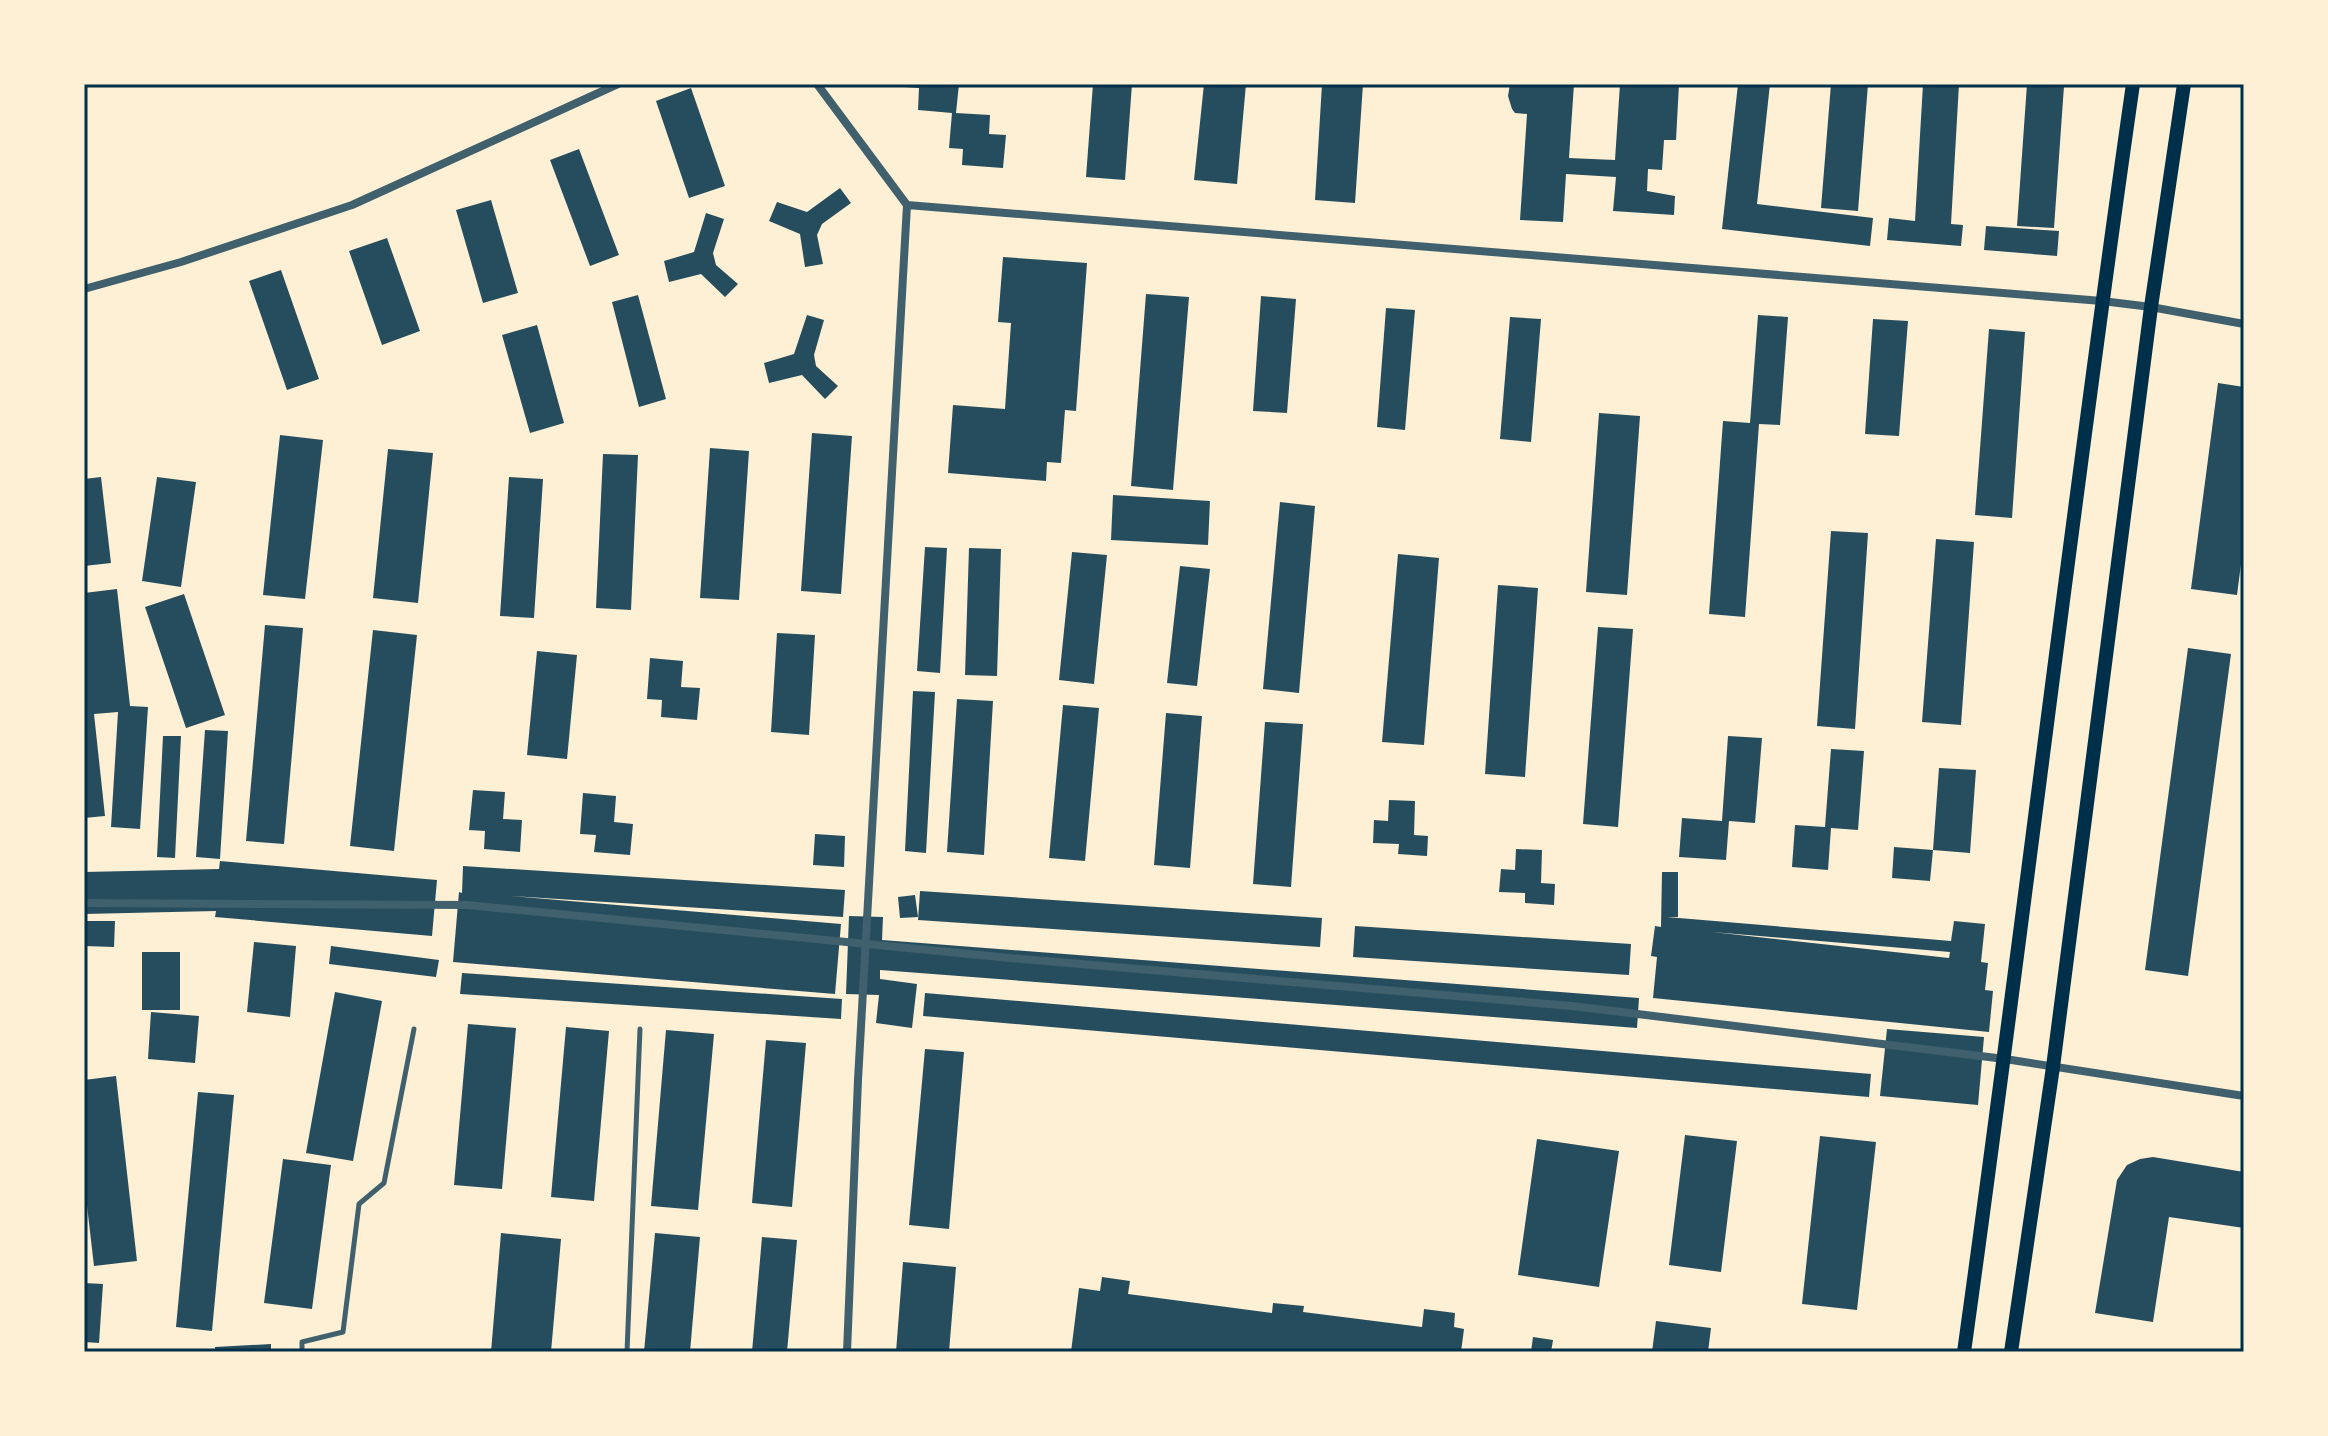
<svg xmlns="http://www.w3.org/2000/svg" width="2328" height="1436" font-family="'Exo 2',sans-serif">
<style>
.building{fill:#264d5e;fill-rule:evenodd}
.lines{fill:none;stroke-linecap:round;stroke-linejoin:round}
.service{stroke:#3f606c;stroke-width:5}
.minor{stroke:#3f606c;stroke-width:8}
.secondary{stroke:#003049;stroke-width:14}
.neatline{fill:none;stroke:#003049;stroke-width:3}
</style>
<rect width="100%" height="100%" fill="#fdf0d5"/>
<!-- building -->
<path class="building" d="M905 84H959L956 113 990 115 989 134 1006 135 1003 168 962 165 963 149 949 148 952 113 918 110 919 88 904 87Z
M1093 84H1132L1125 180 1086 177Z
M1204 84H1246L1237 184 1194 180Z
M1322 84H1363L1355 203 1315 200Z
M1510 84H1574L1569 158 1615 160 1620 84H1679L1676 140H1664L1662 170 1648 169 1647 191 1675 196 1674 215 1613 211 1616 177 1566 174 1563 222 1520 220 1527 114 1515 113 1512 109 1508 96Z
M1738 84H1770L1757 204 1873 218 1870 246 1722 229Z
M1831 84H1868L1858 211 1821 208Z
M1923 84H1959L1951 224 1963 225 1961 246 1887 240 1889 218 1915 221Z
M2027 84 2064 86 2054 228 2017 226Z
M691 88 725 186 689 198 656 101Z
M579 149 619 255 590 266 550 160Z
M840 188 851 203 822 224 817 235 823 264 805 267 800 234 769 221 777 202 807 212Z
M491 200 518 293 483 303 456 210Z
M706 213 724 219 713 253 716 265 738 284 725 297 701 274 669 282 664 261 694 252Z
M1986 226 2059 231 2057 256 1984 250Z
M387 238 420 331 382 345 349 251Z
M1003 257 1087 263 1076 411 1065 410 1061 463 1047 462 1046 481 948 473 953 405 1005 409 1011 323 998 322Z
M281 270 319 379 287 390 249 281Z
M1146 294 1189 297 1173 490 1131 486Z
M638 295 666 399 639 407 612 302Z
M1261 296 1296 299 1287 413 1253 411Z
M1386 308 1415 310 1405 430 1377 427Z
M807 315 824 320 814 355 816 366 838 386 825 399 802 375 769 383 764 363 794 354Z
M1758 315 1788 317 1780 425 1759 424 1745 617 1709 614 1723 421 1750 423Z
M1510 317 1541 319 1531 442 1500 439Z
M1873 319 1908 321 1899 436 1865 434Z
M537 325 564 423 530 433 502 335Z
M1989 329 2025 332 2012 518 1975 515Z
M2218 383 2244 387V541L2237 595 2191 589Z
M1599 413 1640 416 1627 595 1586 592Z
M812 433 852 436 841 594 801 591Z
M280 435 323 440 305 599 263 595Z
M710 448 749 451 739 600 700 598Z
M388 449 433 453 418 603 373 598Z
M603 454 638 455 631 610 596 608Z
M101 477 111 563 84 566V479Z
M157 477 196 482 181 587 142 581Z
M509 477 543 479 534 618 500 616Z
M1113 495 1210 501 1208 545 1111 540Z
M1280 502 1315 506 1299 693 1263 689Z
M1831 531 1868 533 1855 729 1817 726Z
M1936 539 1974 542 1961 725 1922 722Z
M925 547 947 548 940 673 917 671Z
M969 548 1001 549 997 676 965 675Z
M1072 552 1107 555 1094 684 1059 680Z
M1398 554 1439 558 1424 745 1382 742Z
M1180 566 1210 569 1197 686 1167 683Z
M1498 585 1538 588 1525 777 1485 774Z
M117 589 130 706 148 707 140 829 111 827 118 712 94 714 105 816 84 818V593Z
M184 594 225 715 186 728 145 607Z
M265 625 303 628 284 844 246 841Z
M1598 627 1633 629 1618 827 1583 824Z
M373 630 417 635 394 851 350 846Z
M777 633 815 635 809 735 771 732Z
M2188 648 2231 654 2188 976 2145 970Z
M537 651 577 655 567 759 527 755Z
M650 658 683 661 681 687 700 688 697 720 661 717 662 700 647 699Z
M913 691 935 692 926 853 905 851Z
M957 699 993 701 984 855 947 852Z
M1063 705 1099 708 1085 861 1049 858Z
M1166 713 1202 716 1190 868 1154 865Z
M1265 722 1303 724 1291 887 1253 884Z
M205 730 228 731 220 859 196 857Z
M163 736H181L175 858 157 857Z
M1728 736 1762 738 1755 823 1729 821 1726 860 1679 857 1682 818 1722 821Z
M1831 749 1864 751 1858 830 1831 828 1828 870 1792 867 1795 825 1825 827Z
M1939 768 1976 770 1970 853 1933 850Z
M473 790 505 792 503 819 522 820 520 852 484 849 485 831 469 830Z
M583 793 616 796 614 822 633 824 630 855 594 852 596 835 580 834Z
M1389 800 1415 801 1414 835 1428 836 1427 856 1398 854 1399 844 1373 843 1374 820 1388 821Z
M815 834 845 836 844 867 813 865Z
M1894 847 1933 850 1930 881 1892 878Z
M1516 849 1542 850 1541 883 1555 884 1554 905 1525 903V893L1499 892 1501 869 1515 870Z
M220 861 437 880 432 936 215 917 216 911 84 914V872L219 869Z
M463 866 845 890 843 917 511 896 841 924 835 994 453 962 459 892 462 893Z
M1662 872H1678V917H1667L1951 941 1954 921 1985 924 1981 962 1988 963 1985 990 1993 991 1989 1032 1653 998 1657 957 1651 956 1655 926 1661 927ZM1712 932 1950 952 1949 958Z
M920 891 1322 918 1320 947 918 920Z
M915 895 918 917 900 918 898 897Z
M849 916 883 917 882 940 1639 998 1637 1028 880 970V979L917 984 912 1028 876 1023 879 995 846 994Z
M84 921H115L114 947 84 946Z
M1355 926 1631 944 1629 975 1353 957Z
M254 942 296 946 290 1017 247 1012Z
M331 946 439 960 436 977 329 964Z
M142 952H180V1010H142Z
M462 973 842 999 841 1019 460 994Z
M335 992 382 1001 353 1161 306 1153Z
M925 993 1871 1074 1869 1097 923 1016Z
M151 1012 199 1016 195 1063 148 1059Z
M468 1024 516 1028 502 1189 454 1185Z
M566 1027 609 1031 594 1201 551 1197Z
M1887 1029 1984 1037 1978 1105 1880 1096Z
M666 1030 714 1034 698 1210 651 1206Z
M766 1040 806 1043 792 1207 752 1203Z
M925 1049 964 1052 949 1229 909 1225Z
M116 1076 137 1261 94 1266 84 1180V1080Z
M198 1092 234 1095 212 1331 176 1327Z
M1685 1135 1737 1141 1721 1272 1669 1265Z
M1820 1136 1876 1142 1857 1310 1802 1304Z
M1537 1139 1619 1151 1599 1287 1518 1275Z
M2153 1157 2244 1172V1228L2169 1217 2153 1322 2095 1313 2117 1180 2127 1165 2140 1159Z
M283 1159 331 1165 312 1309 264 1303Z
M501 1233 561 1239 551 1352H491Z
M655 1233 700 1237 690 1352H644Z
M762 1237 797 1240 787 1352H752Z
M903 1262 956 1267 949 1352H896Z
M1102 1277 1130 1281 1128 1294 1272 1313 1273 1303 1304 1306 1303 1312 1422 1327 1424 1309 1455 1313 1454 1327 1464 1329 1461 1352H1071L1079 1288 1100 1291Z
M84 1283 103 1284 99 1343 84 1342Z
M1656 1321 1711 1328 1708 1352H1652Z
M1533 1337 1553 1340 1551 1352H1531Z
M271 1344V1352H215V1347Z"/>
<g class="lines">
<!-- service -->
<path class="service" d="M302 1352V1342L343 1332 359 1204 384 1183 414 1029
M627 1352 640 1029"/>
<!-- minor -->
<path class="minor" d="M817 84 907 205 858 1080 847 1352
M907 205 2102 301 2151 307 2244 324
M84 289 181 262 352 205 618 84
M84 903 467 905 1010 958 1572 1006 2005 1059 2244 1096"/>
<!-- secondary -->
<path class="secondary" d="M1964 1352C2023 930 2072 506 2133 84
M2011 1352 2053 1067 2151 307 2184 84"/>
</g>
<!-- border -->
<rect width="2328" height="1436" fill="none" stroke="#fdf0d5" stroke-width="172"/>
<rect x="86" y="86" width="2156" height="1264" class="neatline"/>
</svg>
